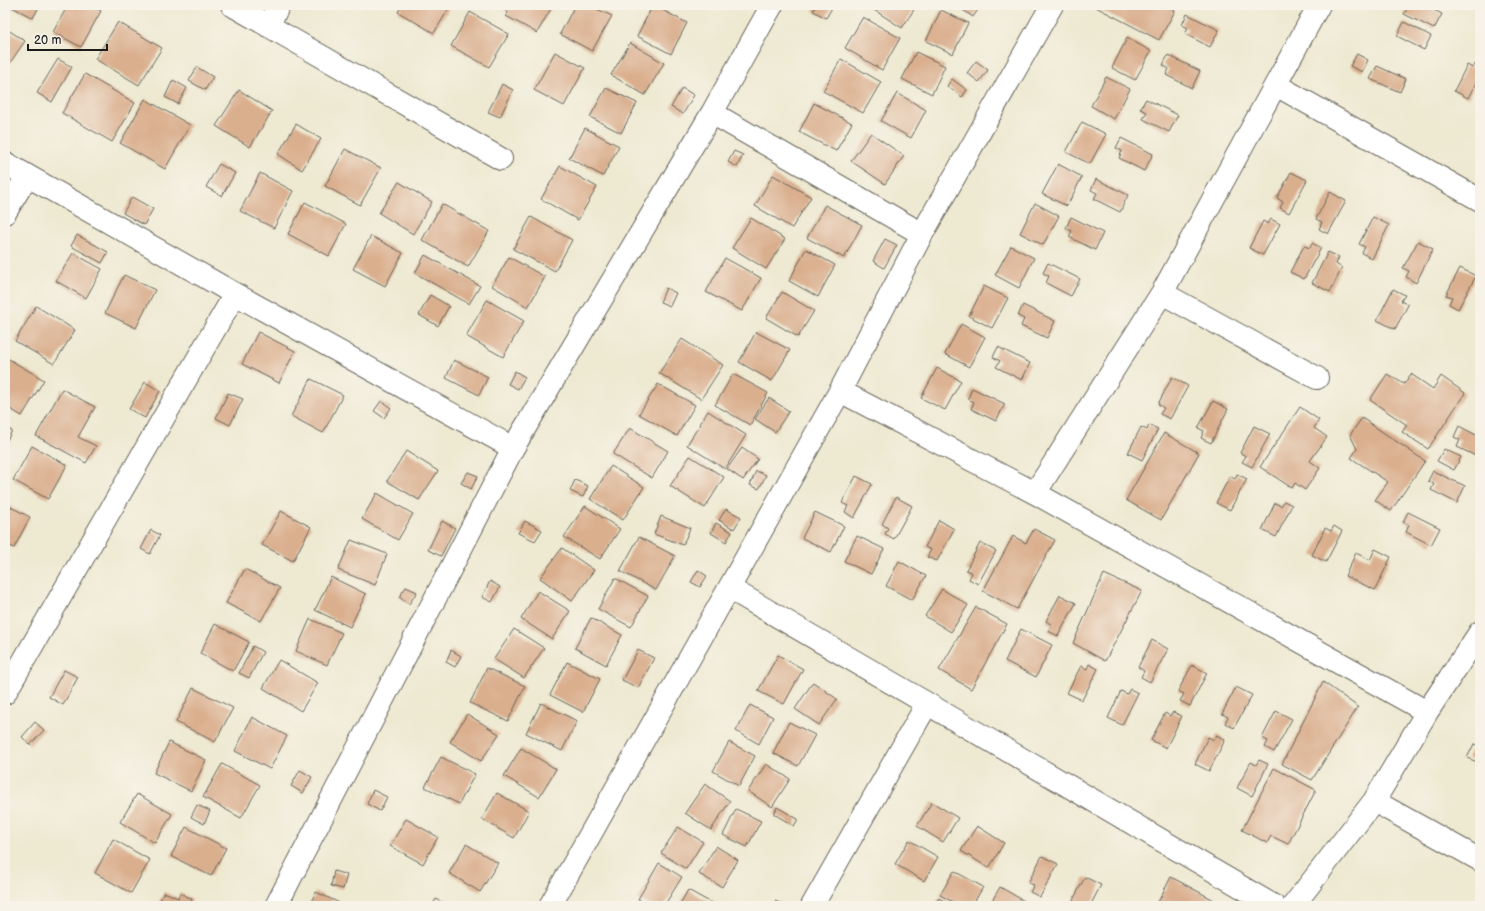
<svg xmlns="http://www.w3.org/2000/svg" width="1485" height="911" font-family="'Balsamiq Sans',sans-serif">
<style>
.building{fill:#daaf8e}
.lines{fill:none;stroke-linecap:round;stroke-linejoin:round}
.minor-casing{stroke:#66645b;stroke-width:24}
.minor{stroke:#fff;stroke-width:22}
</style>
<rect width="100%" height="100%" fill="#f7f3e8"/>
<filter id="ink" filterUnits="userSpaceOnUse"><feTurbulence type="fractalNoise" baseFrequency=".025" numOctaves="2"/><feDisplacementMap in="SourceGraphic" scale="8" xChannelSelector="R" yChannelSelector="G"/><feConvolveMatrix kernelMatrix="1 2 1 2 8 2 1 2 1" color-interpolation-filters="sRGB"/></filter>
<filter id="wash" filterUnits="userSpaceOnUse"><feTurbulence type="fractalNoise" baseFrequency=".012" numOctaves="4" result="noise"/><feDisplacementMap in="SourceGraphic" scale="16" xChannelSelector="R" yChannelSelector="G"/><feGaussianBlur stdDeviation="0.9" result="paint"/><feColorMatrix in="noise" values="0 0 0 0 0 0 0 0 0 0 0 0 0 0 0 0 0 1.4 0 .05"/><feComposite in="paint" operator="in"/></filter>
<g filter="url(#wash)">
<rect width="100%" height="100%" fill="#eee9d1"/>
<g id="blocks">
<!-- building -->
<path class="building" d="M8 5H40L33 18Z
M68 5H89L101 11 81 47 53 32Z
M402 5H451L434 33 398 12Z
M497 5H553L537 33 506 16 508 12Z
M575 5H588L612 16 592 51 560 34Z
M653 5 687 23 671 54 637 36Z
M816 5H831L833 6 826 18 813 11Z
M873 5H917L902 28 871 8Z
M956 5H981L973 17Z
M1092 5H1164L1175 11 1159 40Z
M1228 5H1238L1236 9Z
M1409 5H1424L1442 14 1434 29 1404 14Z
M941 10 968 23 953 54 926 41Z
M470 12 509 34 489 67 451 46Z
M1187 14 1219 30 1210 47 1185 34 1188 28 1182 25Z
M863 17 900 38 882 70 845 48Z
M118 22 162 48 139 85 95 59Z
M1404 22 1431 36 1424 50 1397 36Z
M5 28 25 41 5 70Z
M1127 38 1151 51 1135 80 1112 68Z
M630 43 664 63 645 95 611 75Z
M555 52 585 68 564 106 534 90Z
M916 52 945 66 932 94 902 79Z
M1357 54 1368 60 1362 72 1350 66Z
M1168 55 1200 71 1192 88 1166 75 1169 69 1163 65Z
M58 59 72 67 52 102 37 93Z
M841 59 881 82 863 113 823 91Z
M976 61 988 70 979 82 967 73Z
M1476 63 1480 65V75L1468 98 1454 91 1467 65 1473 68Z
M1377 66 1406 79 1400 92 1370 79Z
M197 67 213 77 205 90 189 81Z
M85 74 135 103 112 142 62 113Z
M1106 77 1130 89 1114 119 1091 106Z
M952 79 967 90 962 97 947 86Z
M173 80 187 88 178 104 165 97Z
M502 84 513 90 500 117 488 112Z
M606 88 637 103 621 133 590 117Z
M682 88 694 95 683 114 671 107Z
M239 90 272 111 250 147 216 126Z
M897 93 926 110 911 138 881 121Z
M145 99 190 125 165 169 120 143Z
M1146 99 1178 115 1169 132 1143 119 1147 112 1140 109Z
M814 103 852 123 836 151 799 132Z
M1082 122 1106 134 1090 164 1066 152Z
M296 124 321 139 302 170 278 154Z
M585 128 619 146 603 176 569 158Z
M871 133 904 156 885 184 851 161Z
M1121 138 1153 154 1144 171 1119 158 1122 151 1116 148Z
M345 149 381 168 360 205 325 186Z
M734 151 743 155 737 167 728 162Z
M219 164 235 173 222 196 206 187Z
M1058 164 1082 177 1067 206 1042 194Z
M560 166 597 187 578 220 541 199Z
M1291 172 1307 180 1289 213 1280 208 1283 202 1277 198Z
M260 173 293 191 274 228 240 211Z
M773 175 811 197 792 228 755 206Z
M1096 179 1128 195 1120 212 1094 199 1097 193 1091 190Z
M399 182 432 202 413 234 379 213Z
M1330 192 1346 201 1328 234 1319 229 1322 222 1316 219Z
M132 197 153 209 144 225 123 213Z
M305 202 346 224 329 256 288 234Z
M1035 203 1059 216 1043 245 1020 233Z
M442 204 489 231 468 267 422 240Z
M825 205 862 225 844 258 807 238Z
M531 217 572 240 555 271 513 249Z
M1071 217 1103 233 1095 250 1069 237 1072 231 1066 228Z
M1373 217 1389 225 1372 259 1362 253 1365 247 1359 244Z
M751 218 785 239 766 269 732 248Z
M1271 219 1280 224 1263 255 1249 248 1263 221 1268 224Z
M77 235 108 252 102 263 71 246Z
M371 236 403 253 385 286 353 269Z
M885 239 897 245 884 268 873 261Z
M1418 241 1433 249 1416 283 1406 277 1409 271 1403 268Z
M1312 243 1321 248 1304 279 1290 272 1304 246 1310 248Z
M1011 246 1034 258 1019 288 995 275Z
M806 249 835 265 818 297 789 281Z
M1328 252 1339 257 1336 264 1342 268 1330 292 1312 283Z
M73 253 102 269 86 298 56 281Z
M425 255 480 286 469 304 415 273Z
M509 257 545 277 528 307 492 286Z
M725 258 761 278 742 311 706 292Z
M1048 263 1080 279 1071 296 1046 283 1049 276 1043 273Z
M1460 268 1476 276 1458 309 1449 304 1452 297 1446 295Z
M124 275 155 290 136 328 105 313Z
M984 286 1008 298 992 328 969 316Z
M666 288 676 293 670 306 660 302Z
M1393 289 1405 295 1401 301 1408 305 1395 329 1377 320Z
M782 292 814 311 798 337 766 318Z
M430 295 449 306 438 326 419 315Z
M487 300 524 321 503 357 466 336Z
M1023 305 1055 321 1047 338 1021 326 1024 319 1018 316Z
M36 306 75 330 54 364 15 341Z
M961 324 985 337 969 367 945 354Z
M258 332 295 351 279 383 242 364Z
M756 332 790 350 772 381 739 362Z
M682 339 723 365 701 399 659 373Z
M998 347 1030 363 1022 380 996 367 1000 361 993 357Z
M7 358 44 380 22 416 5 406V362Z
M454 360 488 377 479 395 446 378Z
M937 368 961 381 945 410 921 398Z
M515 371 525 377 518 389 508 384Z
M733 374 768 393 750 425 715 405Z
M1387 374 1404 384 1411 374 1433 389 1441 376 1465 393 1428 449 1402 432 1407 425 1370 400Z
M1172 377 1188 386 1170 419 1160 414 1164 408 1158 404Z
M311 379 343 395 323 433 291 416Z
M145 382 160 391 145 418 129 409Z
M658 384 695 405 677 436 639 414Z
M972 388 1005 404 996 421 971 409 974 402 968 399Z
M62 389 95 407 78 437 96 446 86 463 36 436Z
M228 393 243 399 230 425 216 418Z
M769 398 789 411 775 432 755 419Z
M381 401 391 408 384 418 374 411Z
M1213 401 1228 409 1211 443 1201 438 1204 431 1198 428Z
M1300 407 1319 420 1314 428 1327 437 1310 461 1320 468 1305 490 1295 483 1292 488 1260 467Z
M708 411 746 435 725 469 687 445Z
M1362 418 1425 461 1391 511 1375 500 1388 482 1351 458 1357 449 1350 435Z
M1149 425 1158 429 1142 460 1128 453 1141 427 1147 430Z
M1254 426 1270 434 1252 467 1242 462 1246 456 1240 453Z
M1459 426 1480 437V458L1457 447 1460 440 1454 437Z
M5 427 12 431 5 444Z
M630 428 668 451 652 478 613 454Z
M1164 433 1199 453 1161 520 1126 500Z
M32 446 67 465 48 499 13 480Z
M742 448 758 459 743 480 727 469Z
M1444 449 1461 457 1454 470 1437 461Z
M406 451 438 471 419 500 387 481Z
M690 456 724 477 705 508 670 486Z
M611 466 644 487 623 520 590 499Z
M756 471 766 475 759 489 750 485Z
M1433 471 1465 486 1457 503 1431 490 1434 484 1428 481Z
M468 472 478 476 471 489 461 483Z
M1237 474 1247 479 1230 510 1216 503 1230 476 1235 479Z
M856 476 872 484 854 518 845 512 848 506 842 503Z
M575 480 588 486 583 497 570 491Z
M377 493 413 514 398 540 362 519Z
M896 497 912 506 894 539 885 534 888 528 882 524Z
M1284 501 1292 505 1276 537 1262 530 1275 503 1281 506Z
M5 504 30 517 14 548 5 543Z
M585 506 620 529 600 559 564 537Z
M726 509 741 517 734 529 719 520Z
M281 511 311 527 293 561 262 545Z
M815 512 844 526 831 552 802 538Z
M1408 512 1440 528 1431 545 1406 532 1409 525 1403 522Z
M661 516 690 528 683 545 654 534Z
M939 520 954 529 937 561 927 557 931 550 925 547Z
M442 521 455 528 441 556 428 550Z
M525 521 542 530 535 541 518 533Z
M716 523 732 532 726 542 711 533Z
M1334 526 1342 531 1326 562 1312 555 1325 528 1331 531Z
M1034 529 1055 540 1017 609 983 591 1013 536 1026 543Z
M151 530 160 535 150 554 141 549Z
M857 536 884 549 871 574 844 561Z
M639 537 675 556 656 590 620 571Z
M351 540 387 554 375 585 338 570Z
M980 543 996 551 978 584 969 579 972 573 966 570Z
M562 548 594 570 572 601 540 578Z
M1375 549 1391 557 1375 590 1345 576 1356 553 1370 560Z
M899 561 926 576 912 600 886 586Z
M245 569 280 588 261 621 226 603Z
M698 570 707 576 700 587 691 582Z
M1104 574 1142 591 1105 661 1073 643Z
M331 577 366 594 350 627 315 610Z
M615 578 648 596 631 627 598 609Z
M490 581 500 587 492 602 482 597Z
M406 587 417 592 409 604 399 597Z
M942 589 968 605 951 632 925 616Z
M538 591 570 611 552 639 521 619Z
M1060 595 1076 603 1058 636 1048 631 1052 625 1046 621Z
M976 607 1007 624 971 689 939 670Z
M591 618 622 635 606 665 575 648Z
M310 619 342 633 327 665 296 651Z
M215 624 249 642 233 671 200 653Z
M514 629 544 648 524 678 494 659Z
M1021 629 1052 645 1036 677 1005 661Z
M1152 640 1168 649 1150 682 1141 677 1144 671 1138 667Z
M253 646 263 652 249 678 239 673Z
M451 650 461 656 455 667 446 662Z
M638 650 654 658 638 688 622 680Z
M778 655 803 669 784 704 758 691Z
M279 660 318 683 301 711 263 688Z
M567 662 600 679 583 712 550 695Z
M1089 664 1098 669 1082 700 1067 693 1081 666 1087 669Z
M1192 665 1207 673 1190 706 1180 701 1184 694 1178 691Z
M487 668 525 686 508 721 470 703Z
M64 670 78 677 63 705 49 697Z
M813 682 837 699 819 725 795 709Z
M1323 682 1358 707 1312 780 1282 764Z
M1236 687 1252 695 1234 728 1225 723 1228 717 1222 714Z
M193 688 233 708 215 742 176 722Z
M1130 689 1138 693 1122 725 1108 718 1121 691 1127 694Z
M541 703 577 721 562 751 526 733Z
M750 705 773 717 759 744 736 731Z
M1276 711 1292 719 1274 752 1265 747 1268 741 1262 738Z
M1173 712 1182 716 1166 748 1151 740 1165 713 1170 716Z
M467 714 499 734 481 761 450 742Z
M252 717 287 736 270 769 235 751Z
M35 722 44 730 30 745 22 737Z
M789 722 815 735 798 766 773 753Z
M1217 735 1225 740 1209 771 1195 764 1208 737 1214 740Z
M169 742 206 760 191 791 154 773Z
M729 742 755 756 739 786 713 771Z
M1474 744 1480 746V763L1467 758Z
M521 748 556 769 539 797 504 776Z
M441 757 475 774 459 804 425 787Z
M1259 760 1268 764 1252 796 1237 788 1251 762 1256 765Z
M222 764 260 785 241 818 203 797Z
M766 764 790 779 772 807 748 791Z
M1274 768 1316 790 1288 844 1271 836 1267 843 1242 830Z
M300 770 312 777 303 793 291 786Z
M705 784 730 801 711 830 685 813Z
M373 790 387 797 380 811 367 804Z
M497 793 529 811 514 838 482 819Z
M137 794 172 814 155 843 120 822Z
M932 802 958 818 943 842 917 826Z
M197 805 210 811 204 824 191 817Z
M777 807 798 819 794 826 774 814Z
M736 809 761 821 747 847 723 835Z
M406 819 438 837 423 864 390 846Z
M977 826 1004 843 989 868 961 851Z
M186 827 226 848 211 876 171 856Z
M678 827 703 842 686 869 661 853Z
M113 839 150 860 131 893 95 873Z
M909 840 938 857 924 881 895 864Z
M466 844 498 863 480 892 449 873Z
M716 846 738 860 722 887 699 874Z
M1042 856 1058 864 1040 897 1030 892 1034 885 1028 883Z
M659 863 682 877 664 906H650L638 899Z
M334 871 347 875 343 889 331 886Z
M954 871 983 887 972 906H960L940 895Z
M1085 877 1101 885 1090 906H1075L1071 904Z
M1171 877 1214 900 1211 906H1156Z
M1000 887 1031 905 1030 906H989Z
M688 890 717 906H679Z
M164 892 178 898 180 893 192 899 189 906H157Z
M316 892 346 906H309Z
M939 898 952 906H934Z
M436 899 448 906H432Z
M775 901 786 906H772Z"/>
</g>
</g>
<g filter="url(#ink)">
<use href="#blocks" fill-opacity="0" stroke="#66645b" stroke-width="1"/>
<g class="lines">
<!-- minor casing -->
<g class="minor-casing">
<path id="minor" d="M232 5 501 159
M268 26 279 5
M1276 85 1480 200
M712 113 922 234
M5 163 235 294 513 448 712 113 772 5
M5 213 27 176
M1162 293 1317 378
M840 391 1035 493 1427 712
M1035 493 1162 293 1319 5
M729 588 1274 906
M5 693 235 294
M1374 801 1480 860
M276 906 513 448
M550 906 840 391 922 234 1052 5
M812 906 927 704
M1293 906 1374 801 1427 712 1480 632"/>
</g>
<!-- minor -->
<use href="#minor" class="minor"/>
</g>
</g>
<!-- margin -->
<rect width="1485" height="911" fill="none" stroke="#f7f3e8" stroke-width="20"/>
<!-- scale -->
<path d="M28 44v6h79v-6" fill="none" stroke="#1c1c1c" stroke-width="2"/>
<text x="34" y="44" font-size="12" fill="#1c1c1c" stroke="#f7f3e8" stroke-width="3" paint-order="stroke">20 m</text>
</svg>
